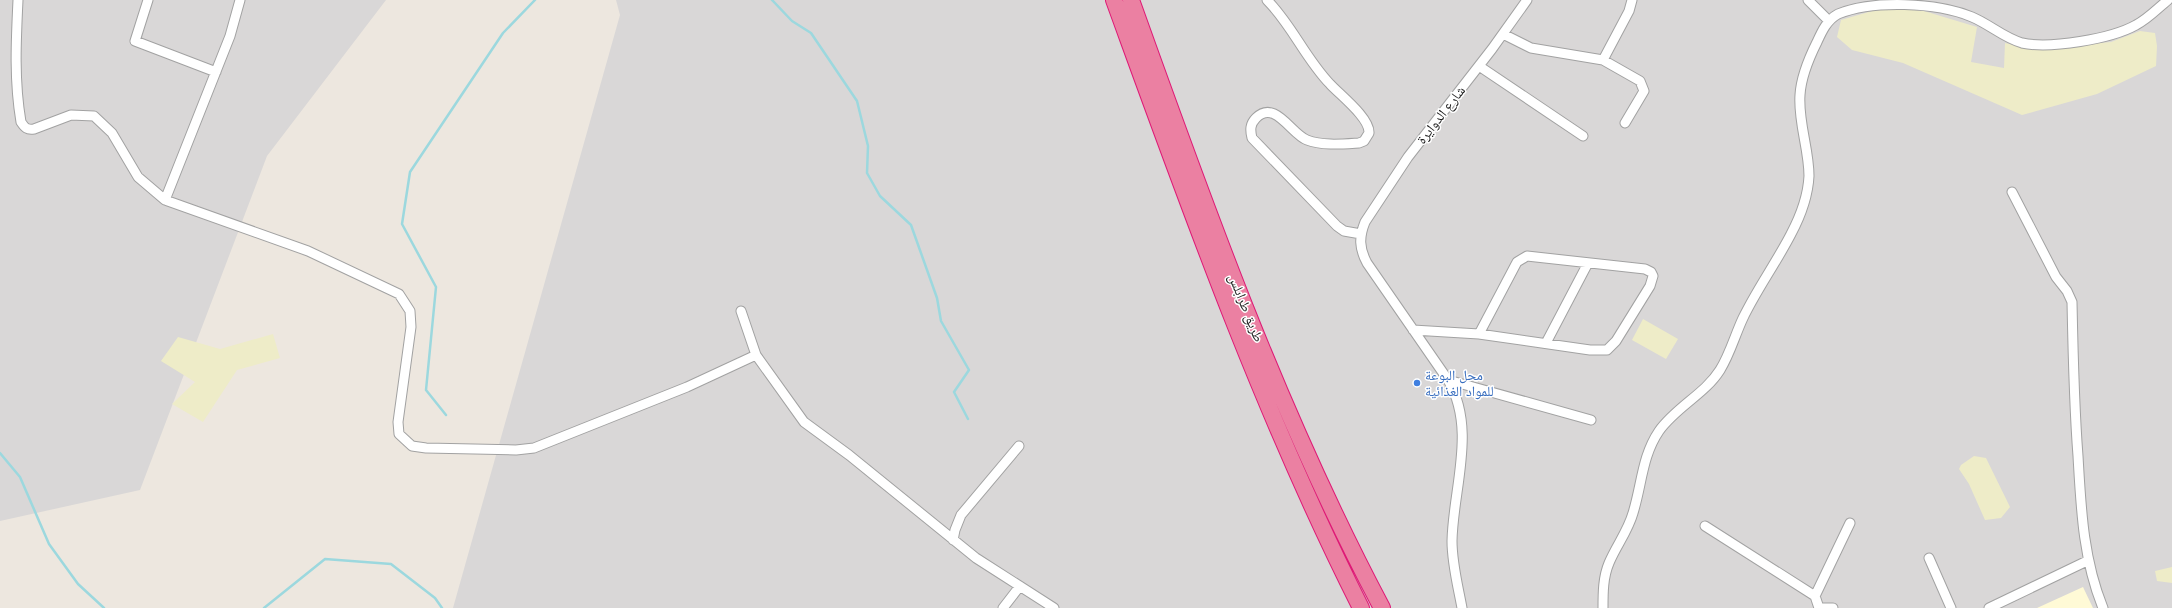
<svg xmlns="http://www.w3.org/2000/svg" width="2172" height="608" font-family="'Nunito Sans','Noto Naskh Arabic',sans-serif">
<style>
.residential{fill:#d9d7d7}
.education{fill:#fffad6}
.farmland{fill:#eeecc8}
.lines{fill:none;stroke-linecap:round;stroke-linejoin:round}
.stream{stroke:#9cd8de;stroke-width:2.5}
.street-casing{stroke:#a2a2a2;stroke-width:11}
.highway-casing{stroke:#de1976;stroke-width:18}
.street{stroke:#fff;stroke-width:9}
.highway{stroke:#eb80a2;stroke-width:16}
.shop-dot{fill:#3f7fe0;stroke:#fff;stroke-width:1.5}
.labels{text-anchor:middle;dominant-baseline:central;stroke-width:3;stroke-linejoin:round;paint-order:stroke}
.street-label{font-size:14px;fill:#1b1b1b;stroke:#fff}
.shop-label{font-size:14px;fill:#366cbe;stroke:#fff;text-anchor:start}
</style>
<rect width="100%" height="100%" fill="#ede7df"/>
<!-- residential -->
<path class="residential" d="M0 0H386L267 156 140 490 0 521Z
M616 0H2172V608H453L620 15Z"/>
<!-- education -->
<path class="education" d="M2083 587 2093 608H2037Z"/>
<!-- farmland -->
<path class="farmland" d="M1898 8 1924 11 1977 27 1971 62 2004 68 2005 43 2032 49 2111 42 2140 31 2155 33 2157 46 2156 66 2097 94 2022 115 1903 63 1852 50 1837 37 1841 20 1879 9Z
M1643 319 1678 339 1666 359 1632 340Z
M273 334 280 358 237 370 203 422 172 404 195 382 161 361 178 337 220 349Z
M1974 456 1986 458 2010 507 2001 518 1985 520 1969 484 1959 469 1961 465Z
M2172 567V583L2157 581 2155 571Z"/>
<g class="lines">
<!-- stream -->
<path class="stream" d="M772 0 792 21 811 33 857 101 868 146 867 173 880 196 911 225 937 298 941 321 969 370 954 392 968 419
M446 415 426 390 436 287 402 224 410 172 503 33 535 0
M0 453 20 477 49 544 78 584 104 608
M264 608 325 559 391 564 435 598 442 608"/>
<!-- street casing -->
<g class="street-casing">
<path id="street" d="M18 0C16 41 14 81 21 122 25 128 27 130 34 129L71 115 94 116 112 133 138 177 165 200
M148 0 135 41 216 72
M240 0 230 36 165 200 308 251 399 294 410 311 411 327 398 422 399 434 412 446 426 448 516 450 534 448 687 387 756 355
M1267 0C1292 25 1305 58 1330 84 1340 95 1370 118 1369 133L1364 141 1359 143C1343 144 1322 146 1307 140 1291 134 1275 99 1256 118 1250 124 1250 130 1252 138L1337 226 1344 231 1361 234
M1808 0 1829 21
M1503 34 1531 48 1603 60 1640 81 1644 91 1625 123
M1603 60 1629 11 1632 0
M1479 66 1583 136
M2012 192 2056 277 2067 291 2072 302C2073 353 2074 405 2078 456 2081 508 2083 559 2103 608
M741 311 756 355 804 422 849 455 976 558 1054 608
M1413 330 1479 334 1590 350H1607L1616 341 1650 286 1653 276 1651 272 1645 269 1527 256 1517 262 1479 334
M1546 343 1588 263
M1448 380 1591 420
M1705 526 1815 596 1819 608
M953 540 955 530 961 515 1019 446
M1929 558 1951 608
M1815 596 1850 523
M1003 608 1020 586
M1462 608C1458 586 1452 564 1452 541 1453 488 1477 429 1448 380L1367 263C1359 248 1359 237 1365 222L1408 157 1492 49 1527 0
M1603 608C1603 593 1603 577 1609 563 1616 546 1628 531 1633 513 1642 484 1642 456 1659 431 1676 407 1705 394 1720 370 1730 354 1735 335 1743 318 1757 289 1776 263 1791 234 1800 217 1808 196 1809 176 1809 149 1798 122 1800 95 1801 77 1809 58 1817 42 1822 31 1827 20 1838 14 1873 0 1936 2 1972 17 1989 24 2004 38 2022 43 2050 49 2111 39 2136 25 2148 19 2158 8 2168 0
M1821 608H1833
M1989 608 2087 561"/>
</g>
<!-- highway casing -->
<g class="highway-casing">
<path id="highway" d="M1114 0C1189 206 1262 412 1361 608
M1131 0C1205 207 1279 414 1382 608"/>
</g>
<!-- street -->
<use href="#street" class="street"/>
<!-- highway -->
<use href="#highway" class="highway"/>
</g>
<!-- markers -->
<circle class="shop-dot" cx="1417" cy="383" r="4"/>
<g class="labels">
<!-- street labels -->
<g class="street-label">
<text transform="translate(1441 115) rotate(-52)">شارع الدوايرة</text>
<text transform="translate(1246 308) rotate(68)">طريق طرابلس</text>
</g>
<!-- shop labels -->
<g class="shop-label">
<text x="1425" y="375">محل البوعة<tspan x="1425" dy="16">للمواد الغذائية</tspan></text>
</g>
</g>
</svg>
